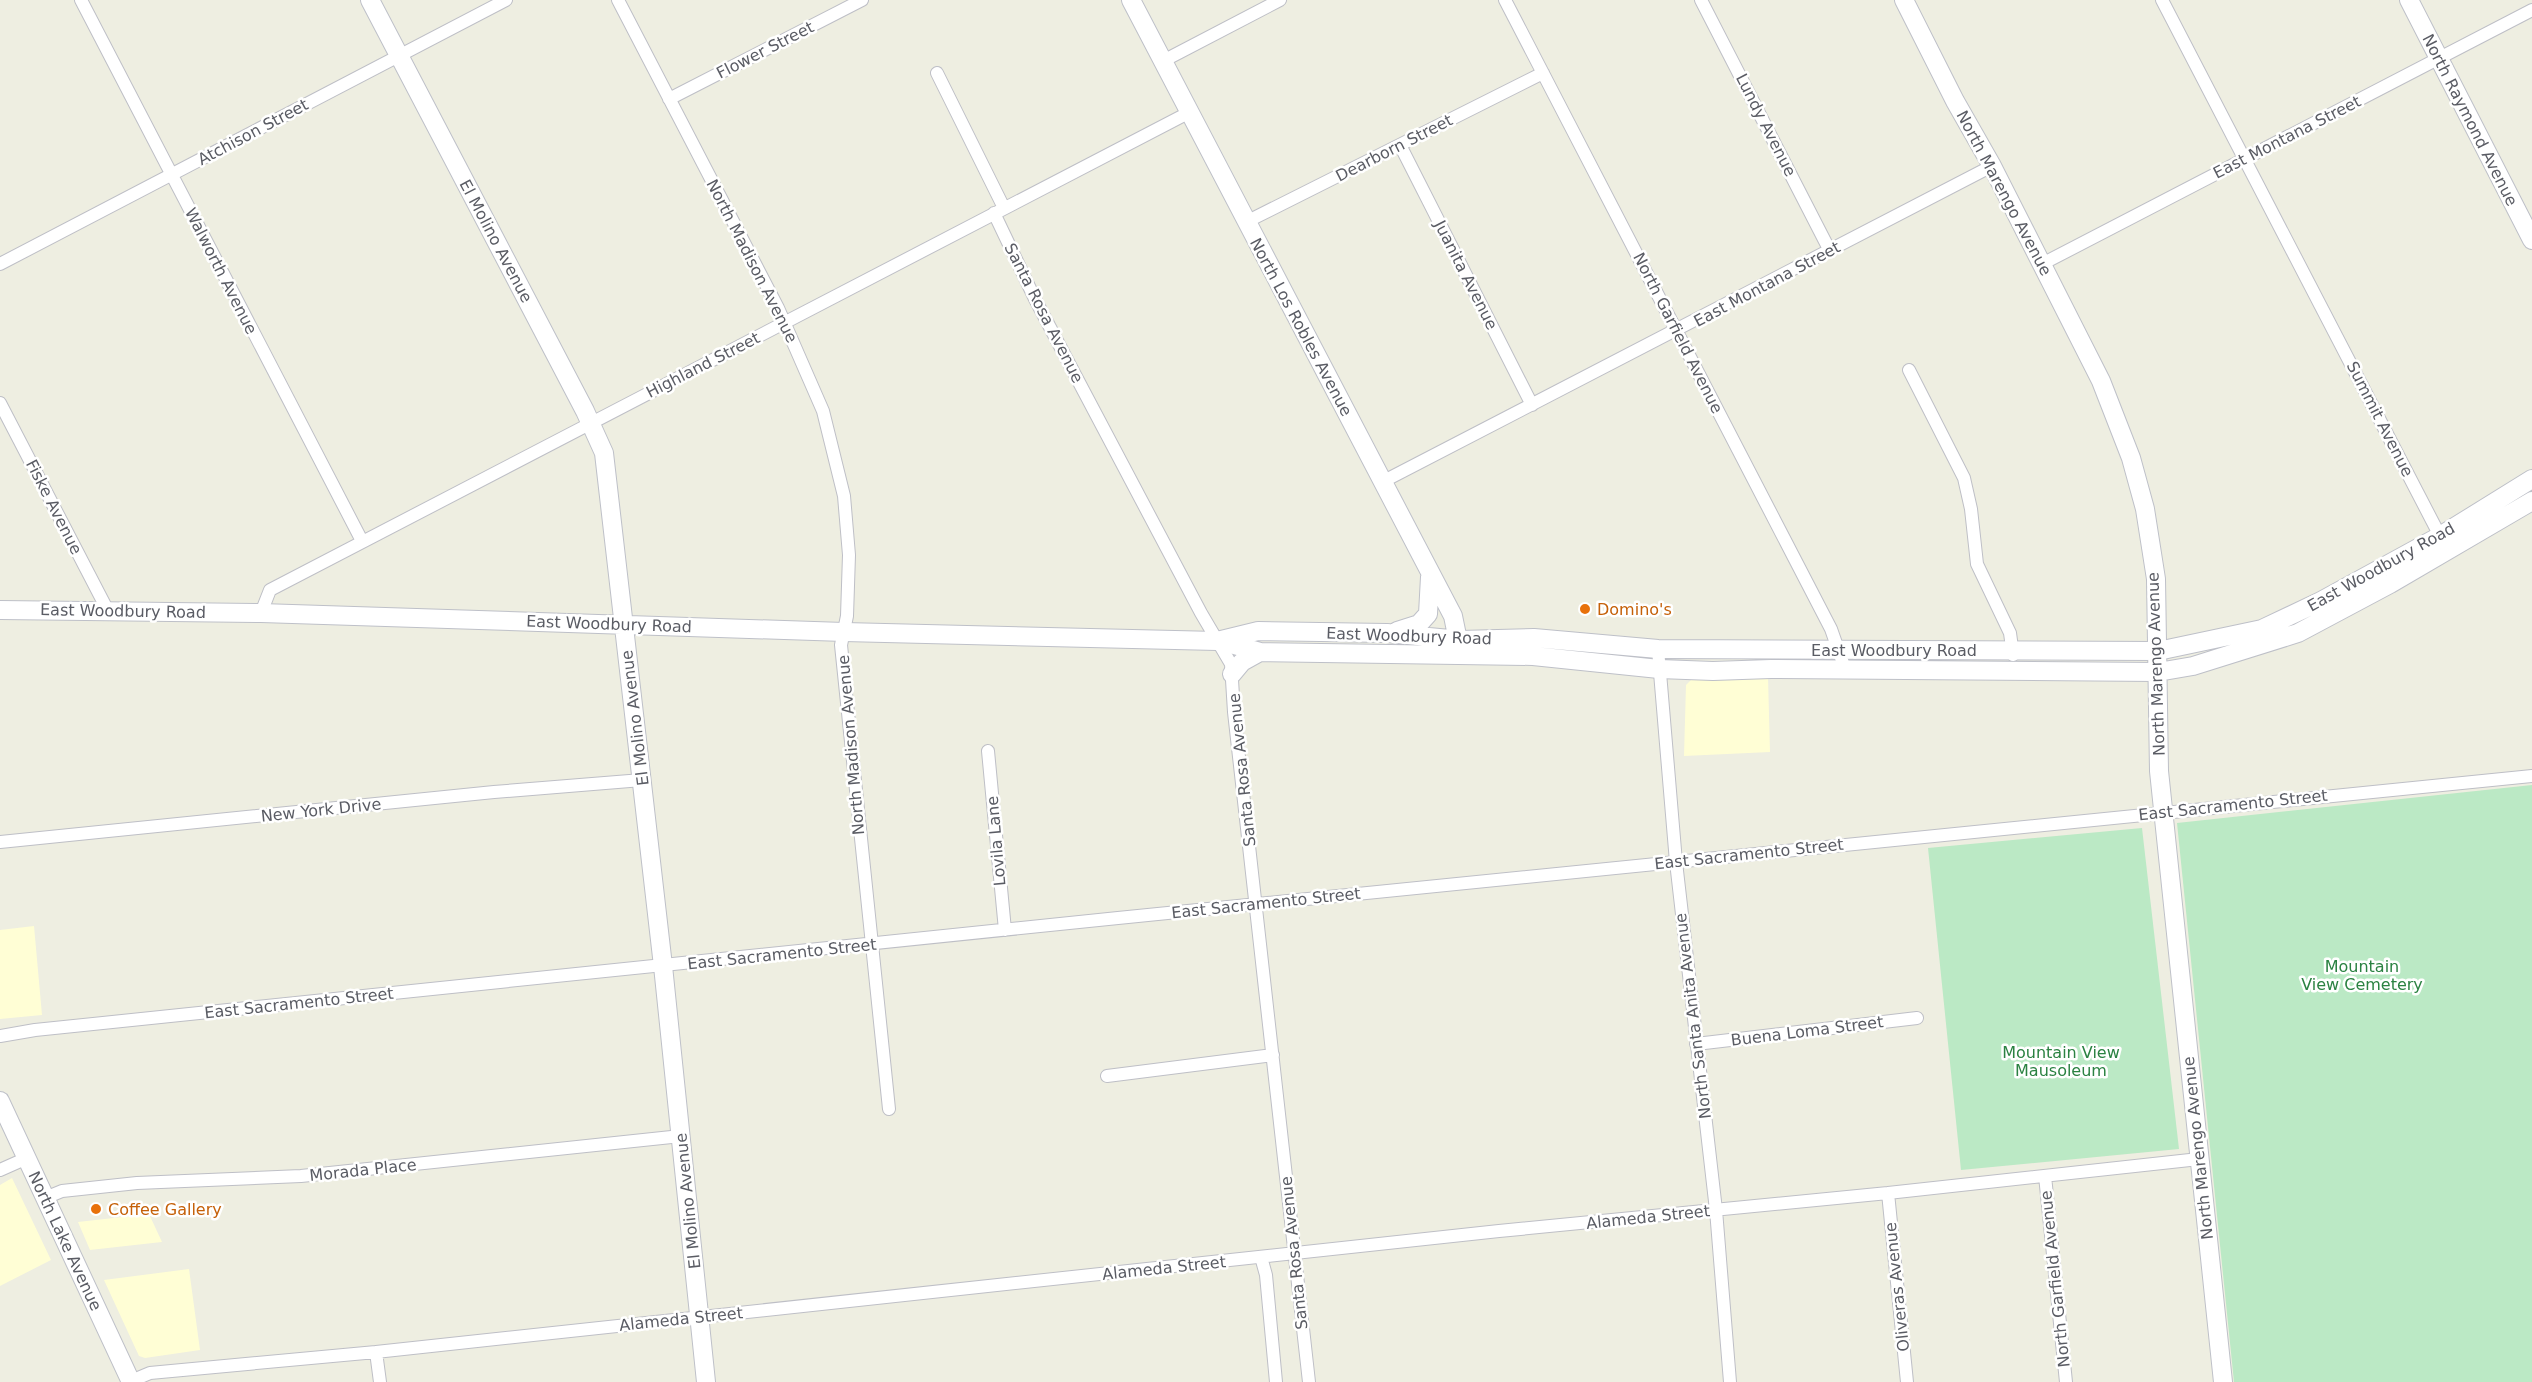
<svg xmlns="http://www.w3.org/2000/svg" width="2532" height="1382" font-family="'DejaVu Sans',sans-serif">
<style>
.commercial{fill:#fffed5}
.green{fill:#bbe9c5}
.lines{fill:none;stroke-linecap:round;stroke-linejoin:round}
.street-casing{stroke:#bebfc6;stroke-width:14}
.secondary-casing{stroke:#bec0c8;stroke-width:20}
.street{stroke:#fff;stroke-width:12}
.secondary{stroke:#fff;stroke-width:18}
.food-dot{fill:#e8710a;stroke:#fff;stroke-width:2}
.labels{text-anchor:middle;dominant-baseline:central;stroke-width:5;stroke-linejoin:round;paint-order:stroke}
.street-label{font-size:16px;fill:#5a5c64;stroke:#fff}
.food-label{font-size:16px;fill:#c56008;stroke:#fff;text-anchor:start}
.park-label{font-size:16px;fill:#2b8242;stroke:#fff}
</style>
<rect width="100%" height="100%" fill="#eeeee1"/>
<!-- commercial -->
<path class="commercial" d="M1768 677 1770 752 1684 756 1686 685 1691 680Z
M34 926 42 1015 0 1019V930Z
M12 1178 51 1260 0 1286V1185Z
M149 1214 162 1242 90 1250 78 1222Z
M189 1269 200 1350 145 1358 139 1356 104 1280Z"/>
<!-- green -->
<path class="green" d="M2532 785V1382H2234L2177 823Z
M2142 828 2179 1149 1961 1170 1928 848Z"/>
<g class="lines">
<!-- street casing -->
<g class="street-casing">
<path id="street" d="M81 0 362 541
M618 0 778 308 823 411 844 496 849 555 847 616 841 645 889 1109
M1505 0 1831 629 1845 669
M1701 0 1830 251
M2162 0 2440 536
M1163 61 1280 0
M937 73 1004 208
M669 99 862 0
M1400 145 1532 405
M994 213 1035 299 1201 613 1231 664 1234 712 1309 1382
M1246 222 1543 73
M0 264 506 0
M2042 264 2532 10
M1909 370 1964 478 1971 509 1977 564 2010 633 2013 655
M0 403 108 611
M1382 482 1992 166
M261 613 270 590 1190 112
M1658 649 1676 862 1716 1210 1730 1382
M988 751 1005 930
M0 842 494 792 642 780
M0 1036 35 1030 1118 918 2532 776
M1696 1044 1917 1018
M1107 1076 1273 1055
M0 1170 27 1158
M2045 1176 2066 1382
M1888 1193 1907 1382
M45 1198 62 1191 137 1183 301 1176 681 1136
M1261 1257 1266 1275 1276 1382
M376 1352 380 1382
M131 1381 150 1373 376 1352 1499 1231 1888 1193 2199 1159"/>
</g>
<!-- secondary casing -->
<g class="secondary-casing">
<path id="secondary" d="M370 0 585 411 604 453 663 966 706 1382
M1131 0 1453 616 1460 650
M1904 0 1955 101 1992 166 2101 381 2131 458 2145 509 2156 579 2159 771 2223 1382
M2409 0 2532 240
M0 610 261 613 844 632 1217 641 1258 631 1387 633 1460 640 1534 638 1658 649 2158 651 2262 629 2321 601 2440 536 2532 479
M1397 631 1419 624 1428 614 1430 577
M1220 641 1260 652 1533 656 1659 669 1713 671 1771 669 2158 672 2193 666 2298 633 2390 584 2532 501
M1232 674 1242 662 1260 652
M0 1101 131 1382"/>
</g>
<!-- street -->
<use href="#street" class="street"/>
<!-- secondary -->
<use href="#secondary" class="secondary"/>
</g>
<!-- markers -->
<g class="food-dot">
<circle cx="1585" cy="609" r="6"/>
<circle cx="96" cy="1209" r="6"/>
</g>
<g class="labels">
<!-- street labels -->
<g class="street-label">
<text transform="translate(765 50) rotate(-27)">Flower Street</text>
<text transform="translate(2470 120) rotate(63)">North Raymond Avenue</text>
<text transform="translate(1766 125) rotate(63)">Lundy Avenue</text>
<text transform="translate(253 132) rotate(-28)">Atchison Street</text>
<text transform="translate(2287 137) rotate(-27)">East Montana Street</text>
<text transform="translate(1394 148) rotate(-27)">Dearborn Street</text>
<text transform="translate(2004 193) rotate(62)">North Marengo Avenue</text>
<text transform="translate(496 241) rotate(62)">El Molino Avenue</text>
<text transform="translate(752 261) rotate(63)">North Madison Avenue</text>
<text transform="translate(221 271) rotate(63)">Walworth Avenue</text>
<text transform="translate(1466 275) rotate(63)">Juanita Avenue</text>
<text transform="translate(1767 284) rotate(-28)">East Montana Street</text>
<text transform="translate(1044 313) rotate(63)">Santa Rosa Avenue</text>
<text transform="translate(1301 327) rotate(62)">North Los Robles Avenue</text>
<text transform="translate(1678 333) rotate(63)">North Garfield Avenue</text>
<text transform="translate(703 365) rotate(-27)">Highland Street</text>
<text transform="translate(2380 419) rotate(63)">Summit Avenue</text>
<text transform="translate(54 507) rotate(63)">Fiske Avenue</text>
<text transform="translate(2381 567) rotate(-29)">East Woodbury Road</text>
<text transform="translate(123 611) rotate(1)">East Woodbury Road</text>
<text transform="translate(609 624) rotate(2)">East Woodbury Road</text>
<text transform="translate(1409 636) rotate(2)">East Woodbury Road</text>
<text x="1894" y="650">East Woodbury Road</text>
<text transform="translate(2156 664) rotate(-92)">North Marengo Avenue</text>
<text transform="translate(635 718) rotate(-97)">El Molino Avenue</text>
<text transform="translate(851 745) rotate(-95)">North Madison Avenue</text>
<text transform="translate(1242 770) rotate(-96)">Santa Rosa Avenue</text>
<text transform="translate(2233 805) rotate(-6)">East Sacramento Street</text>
<text transform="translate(321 810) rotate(-6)">New York Drive</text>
<text transform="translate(996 841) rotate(-95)">Lovila Lane</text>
<text transform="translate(1749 854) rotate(-6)">East Sacramento Street</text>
<text transform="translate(1266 903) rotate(-6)">East Sacramento Street</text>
<text transform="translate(782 954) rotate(-6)">East Sacramento Street</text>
<text transform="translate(299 1003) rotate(-6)">East Sacramento Street</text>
<text transform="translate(1693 1016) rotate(-97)">North Santa Anita Avenue</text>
<text transform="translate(1807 1031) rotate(-7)">Buena Loma Street</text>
<text transform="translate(2198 1148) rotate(-96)">North Marengo Avenue</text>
<text transform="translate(363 1170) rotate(-6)">Morada Place</text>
<text transform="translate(688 1201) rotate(-96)">El Molino Avenue</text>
<text transform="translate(1648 1217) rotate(-6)">Alameda Street</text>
<text transform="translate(65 1241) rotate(65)">North Lake Avenue</text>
<text transform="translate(1294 1253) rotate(-96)">Santa Rosa Avenue</text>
<text transform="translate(1164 1268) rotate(-6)">Alameda Street</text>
<text transform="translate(2055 1279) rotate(-96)">North Garfield Avenue</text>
<text transform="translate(1897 1287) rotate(-96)">Oliveras Avenue</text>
<text transform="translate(681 1319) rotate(-6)">Alameda Street</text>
</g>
<!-- food labels -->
<g class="food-label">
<text x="1597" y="609">Domino's</text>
<text x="108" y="1209">Coffee Gallery</text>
</g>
<!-- park labels -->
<g class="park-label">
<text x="2362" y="966">Mountain<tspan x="2362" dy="18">View Cemetery</tspan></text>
<text x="2061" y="1052">Mountain View<tspan x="2061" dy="18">Mausoleum</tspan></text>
</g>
</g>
</svg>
